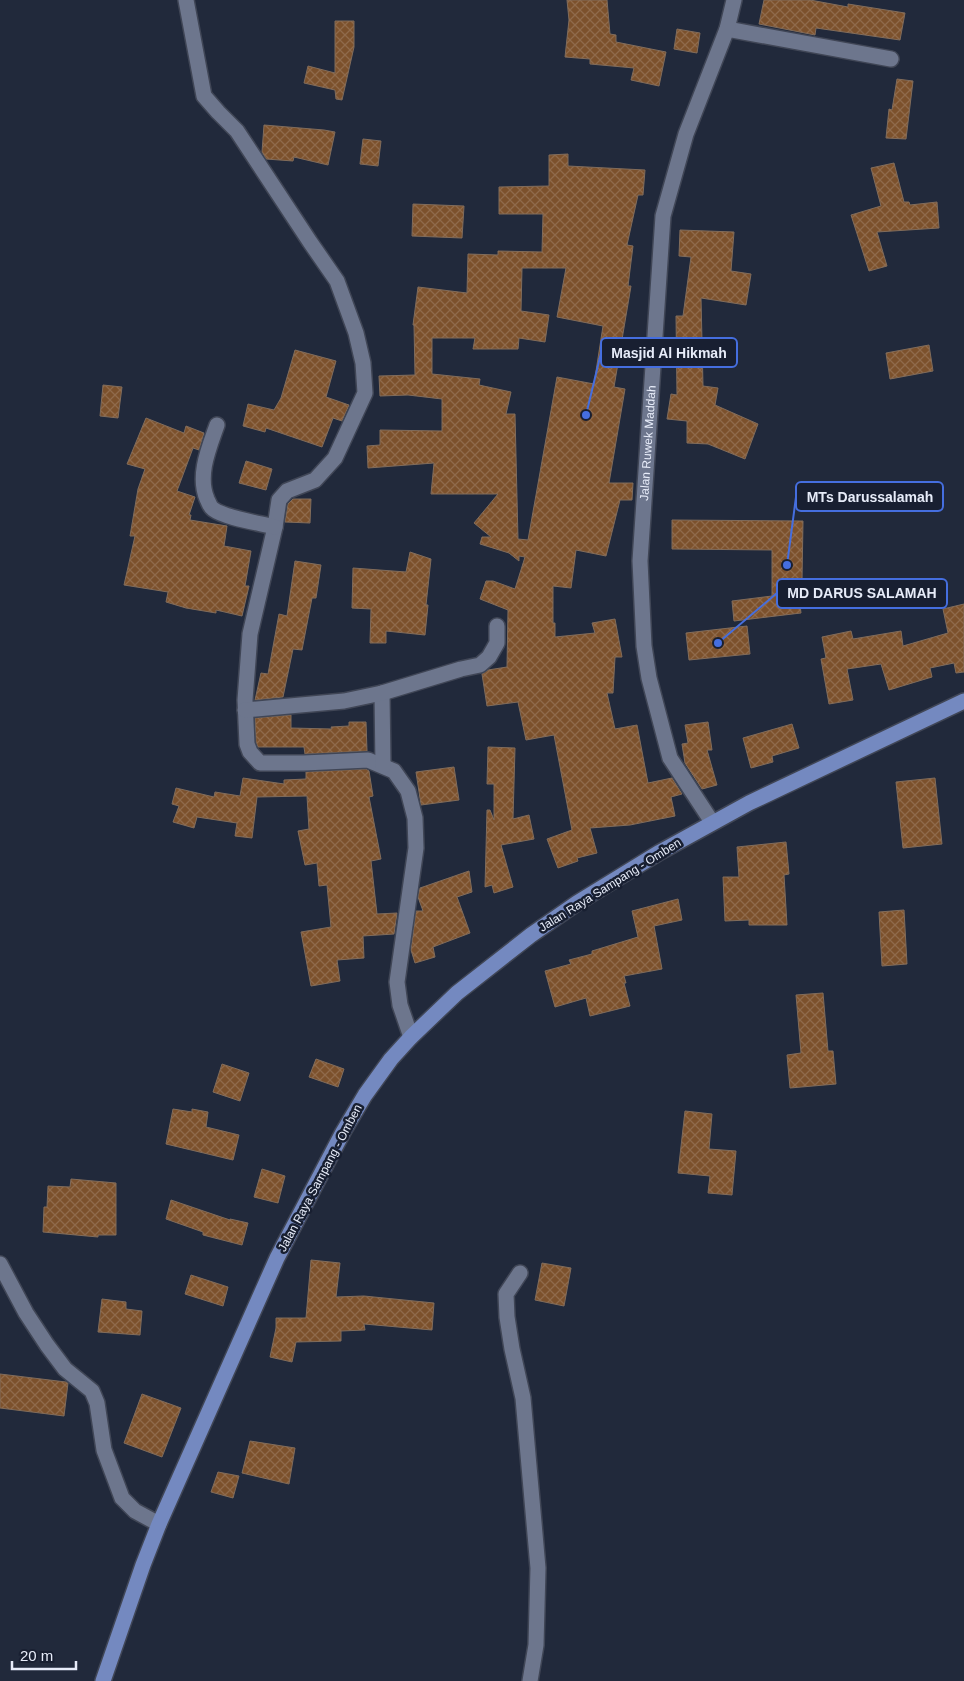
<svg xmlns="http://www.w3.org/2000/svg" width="964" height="1681" font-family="Helvetica,sans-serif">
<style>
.building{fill:url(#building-cross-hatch);stroke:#816c5b;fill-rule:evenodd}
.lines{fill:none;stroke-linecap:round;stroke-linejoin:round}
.street-casing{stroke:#404656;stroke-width:18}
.primary-casing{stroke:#404656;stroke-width:18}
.street{stroke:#6d768d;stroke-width:15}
.primary{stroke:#7489c0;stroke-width:15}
.labels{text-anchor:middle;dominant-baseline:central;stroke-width:5;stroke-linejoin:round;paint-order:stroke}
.street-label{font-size:12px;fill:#e7ecf9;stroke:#181f31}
.leader{fill:none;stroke:#456edf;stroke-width:2}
.callout-dot{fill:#456edf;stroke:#181f31;stroke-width:2}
.callout{fill:#181f31;stroke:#456edf;stroke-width:2}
.callout-label{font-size:14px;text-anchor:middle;font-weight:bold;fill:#e7ecf9}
</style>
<defs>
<pattern id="building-cross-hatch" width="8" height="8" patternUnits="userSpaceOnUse" patternTransform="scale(1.25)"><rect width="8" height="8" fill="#7c512c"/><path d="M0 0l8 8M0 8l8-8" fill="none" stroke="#8f6a4b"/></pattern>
</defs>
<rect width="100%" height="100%" fill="#21293b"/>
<!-- building -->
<path class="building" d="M567 0H607L610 34 616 35V42L666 52 659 86 631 80 634 68 590 64V59L565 57 569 20Z
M764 0H810L848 7V4L905 13 900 40 816 28 815 35 759 24Z
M335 21H354V47L342 100 336 99 335 90 304 83 308 66 335 73Z
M677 29 700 33 697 53 674 49Z
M897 79 913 81 906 139 886 138 889 109 892 110Z
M264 125 324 130 335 132 328 165 294 157 293 161 266 159 262 152Z
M363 139 381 141 378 166 360 164Z
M568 154V166L645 170 643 195H638L627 245 633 246 628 286H631L614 387 625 389 609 483H633L632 500H620L606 556 576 550 571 588 553 586V623H555V637L595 633 592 623 615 619 622 657H615L613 693H607L615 729 637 725 648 783 672 778 682 794 671 797 675 816 630 825 590 828 597 853 577 858 578 861 558 868 547 839 572 830 554 735 526 740 518 702 487 706 482 674 488 670 507 667 508 610 480 599 486 581H493L515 589 525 557 519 556V561L509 553 480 544 482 537H491L474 523 498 494H431L434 463 368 468 367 446 380 445V430L442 431V399L408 395 380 396 379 376 415 375 414 325H413L418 287 467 293 468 254 498 255V251L542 252 543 214H499V187L549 186V155ZM522 268H566L557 317 603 326 594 384 557 377 528 540 518 539 515 414H506L511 392 479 385 480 379 432 374V338H475L473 349H518L519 338 545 342 549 315 521 311Z
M894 163 904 202H909L910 205 937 202 939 228 877 232 887 266 869 271 851 215 881 206 871 168Z
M413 204 464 206 462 238 412 236Z
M680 230 734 232 731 271 751 274 746 305 701 298 703 386 718 388 715 405 758 424 745 459 708 444 687 443V421L667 419 671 394 677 395 676 316H683L691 257 679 256Z
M929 345 933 371 890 379 886 353Z
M295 350 336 361 326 397 349 405 342 421 333 418 322 447 266 428 265 432 243 426 248 404 274 410 281 398Z
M103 385 122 387 118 418 100 416Z
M146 418 184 433 186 426 204 433 199 450 193 448 177 491 195 497 189 515H191L190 520 227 526 224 546 251 551 245 586H249L242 616 216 610V613L186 608 166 602 168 592 124 585 135 536H130L138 489 145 469 127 464Z
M246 461 272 469 266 490 239 483Z
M293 499H311L310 523 285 522 288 504Z
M672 520 803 521 802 580H797L801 613 734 621 732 601 772 596V550L672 549Z
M410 552 431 559 426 605H428L425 635 386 631V643H370L371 609 352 608 353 568 406 572Z
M295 561 321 565 316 598H312L302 650 293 649 283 697 255 700 261 673 268 674 279 614 287 616Z
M964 604V672L956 673 954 663 930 668 932 677 889 690 881 664 847 669 853 700 829 704 821 659 826 658 822 637 851 631 853 639 901 631 903 646 948 633 943 609Z
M747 626 750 654 689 660 686 633Z
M291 715V728L332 729 331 727 349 726V722H366L367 751 305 754 304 747H258L256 742 255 718Z
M708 722 712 750H707L717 785 702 789 685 763 682 744 688 743 685 725Z
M792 724 799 748 772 756 773 762 751 768 743 738Z
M488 747 515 748 513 819 529 815 534 839 501 845 513 887 494 893 492 885 485 887 487 810H490L494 820V784H487Z
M454 767 459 800 421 805 416 772Z
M366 769 369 771 373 796 369 797 381 859 371 861 377 914 397 913 394 934 363 936 364 958 337 960 340 981 311 986 301 932 331 927 327 885 319 886 317 863 305 865 298 831 309 829 307 796 257 797 252 838 235 836 237 823 197 817 194 828 173 822 179 806 172 804 176 788 214 797 215 792 240 796 243 778 284 784V780L306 779V772Z
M935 778 942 844 903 848 896 782Z
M786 842 789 874 784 875 787 925H749V920L725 921 723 877H739L737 847Z
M469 871 472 892 457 897 470 933 433 947 435 957 415 963 411 950 416 911H423L418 897 420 888Z
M678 899 682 920 654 926 662 969 624 976 626 983H624L630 1006 590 1016 586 998 555 1007 545 971 571 964 569 960 592 954V951L638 937 632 911Z
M904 910 907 964 882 966 879 912Z
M823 993 828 1051H833L836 1084 790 1088 787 1055 801 1053 796 995Z
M316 1059 344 1069 338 1087 309 1077Z
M222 1064 249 1073 240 1101 213 1092Z
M173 1109 192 1112V1109L208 1112 206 1127 239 1135 233 1160 166 1144Z
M685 1111 712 1114 709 1149 736 1151 732 1195 708 1193 710 1176 678 1173Z
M262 1169 285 1176 278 1203 254 1197Z
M71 1179 116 1183V1235H98V1237L43 1232 44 1207H47L48 1186 70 1187Z
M171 1200 230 1220V1219L248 1223 242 1245 203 1235V1232L166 1219Z
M311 1260 340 1263 336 1297 364 1296 434 1303 432 1330 364 1324 365 1330 341 1331V1341L296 1342 292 1362 270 1357 276 1328V1318H306Z
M542 1263 571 1268 564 1306 535 1300Z
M191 1275 228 1287 223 1306 185 1294Z
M102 1299 126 1302V1309L142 1311 140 1335 98 1332Z
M0 1374 66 1382 68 1383 64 1416 0 1408Z
M142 1394 181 1408 162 1457 124 1443Z
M250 1441 295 1448 289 1484 242 1473Z
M218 1472 239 1476 233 1498 211 1492Z"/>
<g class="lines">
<!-- street casing -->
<g class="street-casing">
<g id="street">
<path d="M186 0 204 96 218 112 237 131 310 242 337 281 356 333 363 363 365 393 335 458 315 480 287 491 279 500 275 527 250 634 245 700 247 744 250 752 260 763H304L368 760 394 771 408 791 415 818 416 848 397 982 400 1005 411 1037"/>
<path d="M727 29 891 59"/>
<path d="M217 425C209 448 197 475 207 499 209 503 210 507 213 509 225 518 259 523 275 527"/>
<path d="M382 693 383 766"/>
<path d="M245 710 344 701 382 693 461 669 480 665 489 657 497 643V626"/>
<path id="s1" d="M712 822 670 758 649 678 644 646 640 561 663 216 686 134 727 29 734 0"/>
<path d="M0 1264 26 1313 47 1345 65 1369 92 1391 97 1403 104 1450 122 1498 135 1511 159 1524"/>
<path d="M520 1273 506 1294 507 1317 512 1349 523 1398 538 1568 536 1645 530 1681"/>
</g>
</g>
<!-- primary casing -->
<g class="primary-casing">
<path id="primary" d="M103 1681 143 1565 159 1524 277 1258 343 1132 365 1095 391 1059 411 1037 457 993 531 935 577 903 660 852 749 803 964 701"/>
</g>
<!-- street -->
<use href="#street" class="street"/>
<!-- primary -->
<use href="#primary" class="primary"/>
</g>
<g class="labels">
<!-- street labels -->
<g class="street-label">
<text stroke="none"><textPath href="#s1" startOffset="395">Jalan Ruwek Maddah</textPath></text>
<text transform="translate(610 885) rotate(-32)">Jalan Raya Sampang - Omben</text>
<text transform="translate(320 1178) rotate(-62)">Jalan Raya Sampang - Omben</text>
</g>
</g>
<!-- callouts -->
<path class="leader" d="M586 415L601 353M787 565L796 497M718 643L777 593"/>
<g class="callout-dot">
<circle cx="586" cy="415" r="5"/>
<circle cx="787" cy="565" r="5"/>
<circle cx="718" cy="643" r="5"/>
</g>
<g class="callout">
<rect x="601" y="338" width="136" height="29" rx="5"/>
<rect x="796" y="482" width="147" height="29" rx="5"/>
<rect x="777" y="579" width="170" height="29" rx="5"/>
</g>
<g class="callout-label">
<text x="669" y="358">Masjid Al Hikmah</text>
<text x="870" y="502">MTs Darussalamah</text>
<text x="862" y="598">MD DARUS SALAMAH</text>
</g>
<!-- scale -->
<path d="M12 1661v8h64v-8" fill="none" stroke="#e7ecf9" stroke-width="2.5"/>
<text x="20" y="1661" font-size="15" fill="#e7ecf9" stroke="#181f31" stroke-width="4" paint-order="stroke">20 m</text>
</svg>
